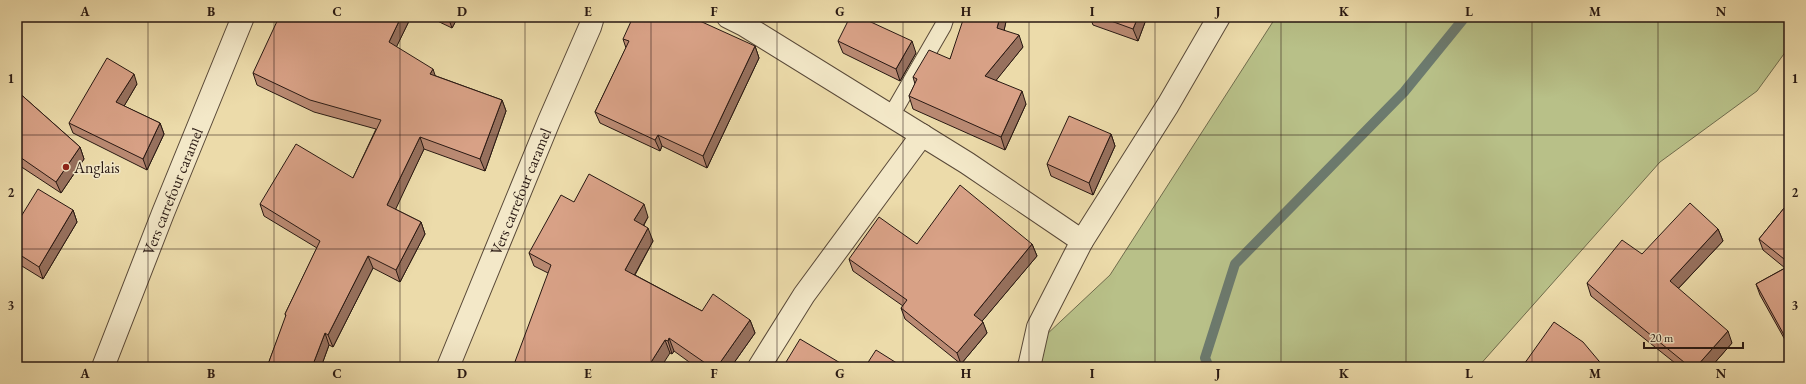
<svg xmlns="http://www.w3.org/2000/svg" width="1806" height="384" font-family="'EB Garamond',serif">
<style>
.green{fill:#b8c088;stroke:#706c4d}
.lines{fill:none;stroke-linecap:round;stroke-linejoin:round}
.stream{stroke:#6c7a6e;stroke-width:10}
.service-casing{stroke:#594938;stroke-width:18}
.minor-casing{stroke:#594938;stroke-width:24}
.service{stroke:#f3e8c8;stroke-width:16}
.minor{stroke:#f3e8c8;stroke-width:22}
.wall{fill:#ba8a73;stroke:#281812}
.shaded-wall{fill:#97715e;stroke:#281812}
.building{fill:#d8a186;stroke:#281812}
.grid{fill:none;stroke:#281812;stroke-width:1;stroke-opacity:0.55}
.poi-dot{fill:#8f2418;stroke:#f3e8c8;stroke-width:1.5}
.labels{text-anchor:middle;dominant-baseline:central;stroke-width:3;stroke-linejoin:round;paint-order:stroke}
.poi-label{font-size:16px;fill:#281812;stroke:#f3e8c8;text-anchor:start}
.street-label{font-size:16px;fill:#281812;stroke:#f3e8c8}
.neatline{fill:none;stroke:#281812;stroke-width:1.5}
.grid-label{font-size:13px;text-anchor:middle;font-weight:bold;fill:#281812}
</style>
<rect width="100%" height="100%" fill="#ecdbaa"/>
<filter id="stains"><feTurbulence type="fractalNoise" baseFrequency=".005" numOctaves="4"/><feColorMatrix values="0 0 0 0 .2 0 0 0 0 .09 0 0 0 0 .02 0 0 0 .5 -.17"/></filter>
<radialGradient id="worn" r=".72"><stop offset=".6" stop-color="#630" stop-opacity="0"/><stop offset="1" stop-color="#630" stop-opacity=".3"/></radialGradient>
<!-- green -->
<path class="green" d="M1276 17H1789V47L1757 91 1660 162 1478 367H1012L1110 275Z"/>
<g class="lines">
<!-- stream -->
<path class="stream" d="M1209 367 1205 358 1235 264 1404 92 1465 17"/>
<!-- service casing -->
<g class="service-casing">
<path id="service" d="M891 116 943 26 946 17"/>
</g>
<!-- minor casing -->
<g class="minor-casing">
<g id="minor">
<path d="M728 17 744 25 967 163 1082 241 1168 105 1219 17"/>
<path id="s1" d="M103 367 163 213 243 17"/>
<path id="s2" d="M448 367 549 121 590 27 593 17"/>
<path d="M759 367 804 295 922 135"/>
<path d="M1029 367 1038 327 1082 241"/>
</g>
</g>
<!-- service -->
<use href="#service" class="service"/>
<!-- minor -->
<use href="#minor" class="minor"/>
</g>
<!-- wall -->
<path class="wall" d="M411 17 396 47 436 76 502 100 506 111 485 171 424 149 395 209 421 222 425 234 400 282 373 268 333 347 329 345 321 367H267L286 317 285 314 317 248 264 216 260 204 353 178 376 129 314 112 257 85 253 73Z
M429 17H458L452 28Z
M970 17H1007L1004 30 1023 47 996 80 1026 104 1005 150 913 109 909 96 915 84 913 77 950 59Z
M1090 17H1147L1138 41 1093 25Z
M1150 17H1159L1158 19Z
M623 39 755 46 759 58 707 168 662 146 660 151 600 123 595 112 626 48Z
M838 41 916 53 900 81 843 53Z
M137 84 124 106 160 123 164 134 147 170 73 133 69 123Z
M17 91 80 147 84 159 61 193 17 164Z
M1111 134 1115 146 1093 195 1051 176 1047 164Z
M574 202 648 217 644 225 653 241 635 275 702 311 750 320 755 333 731 367H696L674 351 672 354 670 353 548 273 534 266 529 253Z
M1789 202V347L1760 295 1756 284 1785 268 1763 250 1759 239Z
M73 210 77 222 43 279 17 263V223Z
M1718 229 1723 241 1678 289 1732 343 1711 367H1680L1591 296 1587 283 1642 254Z
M917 244H1032L1037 256 982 321 987 333 961 364 905 319 901 308 903 306 853 271 849 259Z"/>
<!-- shaded-wall -->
<path class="shaded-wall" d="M401 17H411L393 54 389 42Z
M448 17H458L452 28Z
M1000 17H1007L1002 40 997 28Z
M1138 17H1147L1138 41 1133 29Z
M1019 35 1023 47 990 88 985 76Z
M912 41 916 53 900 81 896 69Z
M755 46 759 58 707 168 703 156Z
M433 69 437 81 430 74Z
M134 74 137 84 120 113 116 102Z
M1022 91 1026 104 1005 150 1001 137Z
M502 100 506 111 485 171 480 159Z
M160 123 164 134 147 170 143 159Z
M1111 134 1115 146 1093 195 1089 183Z
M658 135 662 146 660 151 655 140Z
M420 137 424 149 392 217 387 205Z
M80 147 84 159 61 193 56 182Z
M644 204 648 217 639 233 634 220Z
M73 210 77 222 43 279 39 267Z
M421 222 425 234 400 282 396 270Z
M648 228 653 241 630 283 625 270Z
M1718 229 1723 241 1674 293 1670 281Z
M1032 244 1037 256 978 326 974 315Z
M368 256 373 268 333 347 328 335Z
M750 320 755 333 731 367H717Z
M983 322 987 333 961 364 957 353Z
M1728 331 1732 343 1711 367H1696Z
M325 333 329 345 321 367H312Z
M669 338 674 351 672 354 668 341Z
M665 340 670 353 661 367H648Z"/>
<!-- building -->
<path class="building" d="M279 17H401L389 42 433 69 430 74 502 100 480 159 420 137 387 205 421 222 396 270 368 256 328 335 325 333 312 367H267L286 315 285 314 320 241 260 204 296 144 353 178 381 120 310 100 253 73Z
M633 17H691L755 46 703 156 658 135 655 140 595 112 629 41 623 39Z
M850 17H860L912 41 896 69 838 41Z
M964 17 969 19 970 17H1000L997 28 1019 35 985 76 1022 91 1001 137 909 96 917 79 913 77 929 50 950 59Z
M1100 17H1138L1133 29Z
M107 58 134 74 116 102 160 123 143 159 69 123Z
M17 91 80 147 56 182 17 155Z
M1069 116 1111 134 1089 183 1047 164Z
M589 174 644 204 634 220 648 228 625 270 702 311 713 294 750 320 717 367H711L669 338 668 341 665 340 648 367H513L551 265 529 253 561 195 574 202Z
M960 185 1032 244 974 315 983 322 957 353 901 308 907 300 849 259 879 217 917 244Z
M38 189 73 210 39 267 17 253V223Z
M1789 202V263L1759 239Z
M1690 203 1718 229 1670 281 1728 331 1696 367H1690L1587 283 1622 240 1642 254Z
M1789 266V344L1756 284Z
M1554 322 1583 342 1604 367H1522Z
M800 339 847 367H783Z
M876 350 903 367H865Z
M222 363 231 367H221Z"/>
<!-- grid -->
<path class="grid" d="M148 17V367M274 17V367M400 17V367M525 17V367M651 17V367M777 17V367M903 17V367M1029 17V367M1155 17V367M1281 17V367M1406 17V367M1532 17V367M1658 17V367M17 135H1789M17 249H1789"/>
<!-- markers -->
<circle class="poi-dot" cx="66" cy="167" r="4"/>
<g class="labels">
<!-- poi labels -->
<g class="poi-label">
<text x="74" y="167">Anglais</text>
</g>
<!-- street labels -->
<g class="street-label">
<text stroke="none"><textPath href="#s1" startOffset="189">Vers carrefour caramel</textPath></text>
<text stroke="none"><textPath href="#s2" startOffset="190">Vers carrefour caramel</textPath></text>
</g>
</g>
<!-- margin -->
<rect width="1806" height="384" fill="none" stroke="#ecdbaa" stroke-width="44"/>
<!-- scale -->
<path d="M1644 342v6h99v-6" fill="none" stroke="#281812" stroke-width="2"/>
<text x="1650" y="342" font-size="12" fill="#281812" stroke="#f3e8c8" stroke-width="3" paint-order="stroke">20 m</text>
<rect x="22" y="22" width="1762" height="340" class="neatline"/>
<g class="grid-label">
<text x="85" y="16">A</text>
<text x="211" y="16">B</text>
<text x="337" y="16">C</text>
<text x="462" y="16">D</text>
<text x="588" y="16">E</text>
<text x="714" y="16">F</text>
<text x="840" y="16">G</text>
<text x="966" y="16">H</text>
<text x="1092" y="16">I</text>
<text x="1218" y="16">J</text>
<text x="1344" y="16">K</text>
<text x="1469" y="16">L</text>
<text x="1595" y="16">M</text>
<text x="1721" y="16">N</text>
<text x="11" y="83">1</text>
<text x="1795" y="83">1</text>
<text x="11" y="197">2</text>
<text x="1795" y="197">2</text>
<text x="11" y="310">3</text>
<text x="1795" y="310">3</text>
<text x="85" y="378">A</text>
<text x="211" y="378">B</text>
<text x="337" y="378">C</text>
<text x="462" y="378">D</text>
<text x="588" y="378">E</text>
<text x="714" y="378">F</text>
<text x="840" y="378">G</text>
<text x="966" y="378">H</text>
<text x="1092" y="378">I</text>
<text x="1218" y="378">J</text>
<text x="1344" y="378">K</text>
<text x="1469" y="378">L</text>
<text x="1595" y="378">M</text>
<text x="1721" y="378">N</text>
</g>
<rect width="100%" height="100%" filter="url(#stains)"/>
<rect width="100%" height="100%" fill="url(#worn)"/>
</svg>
